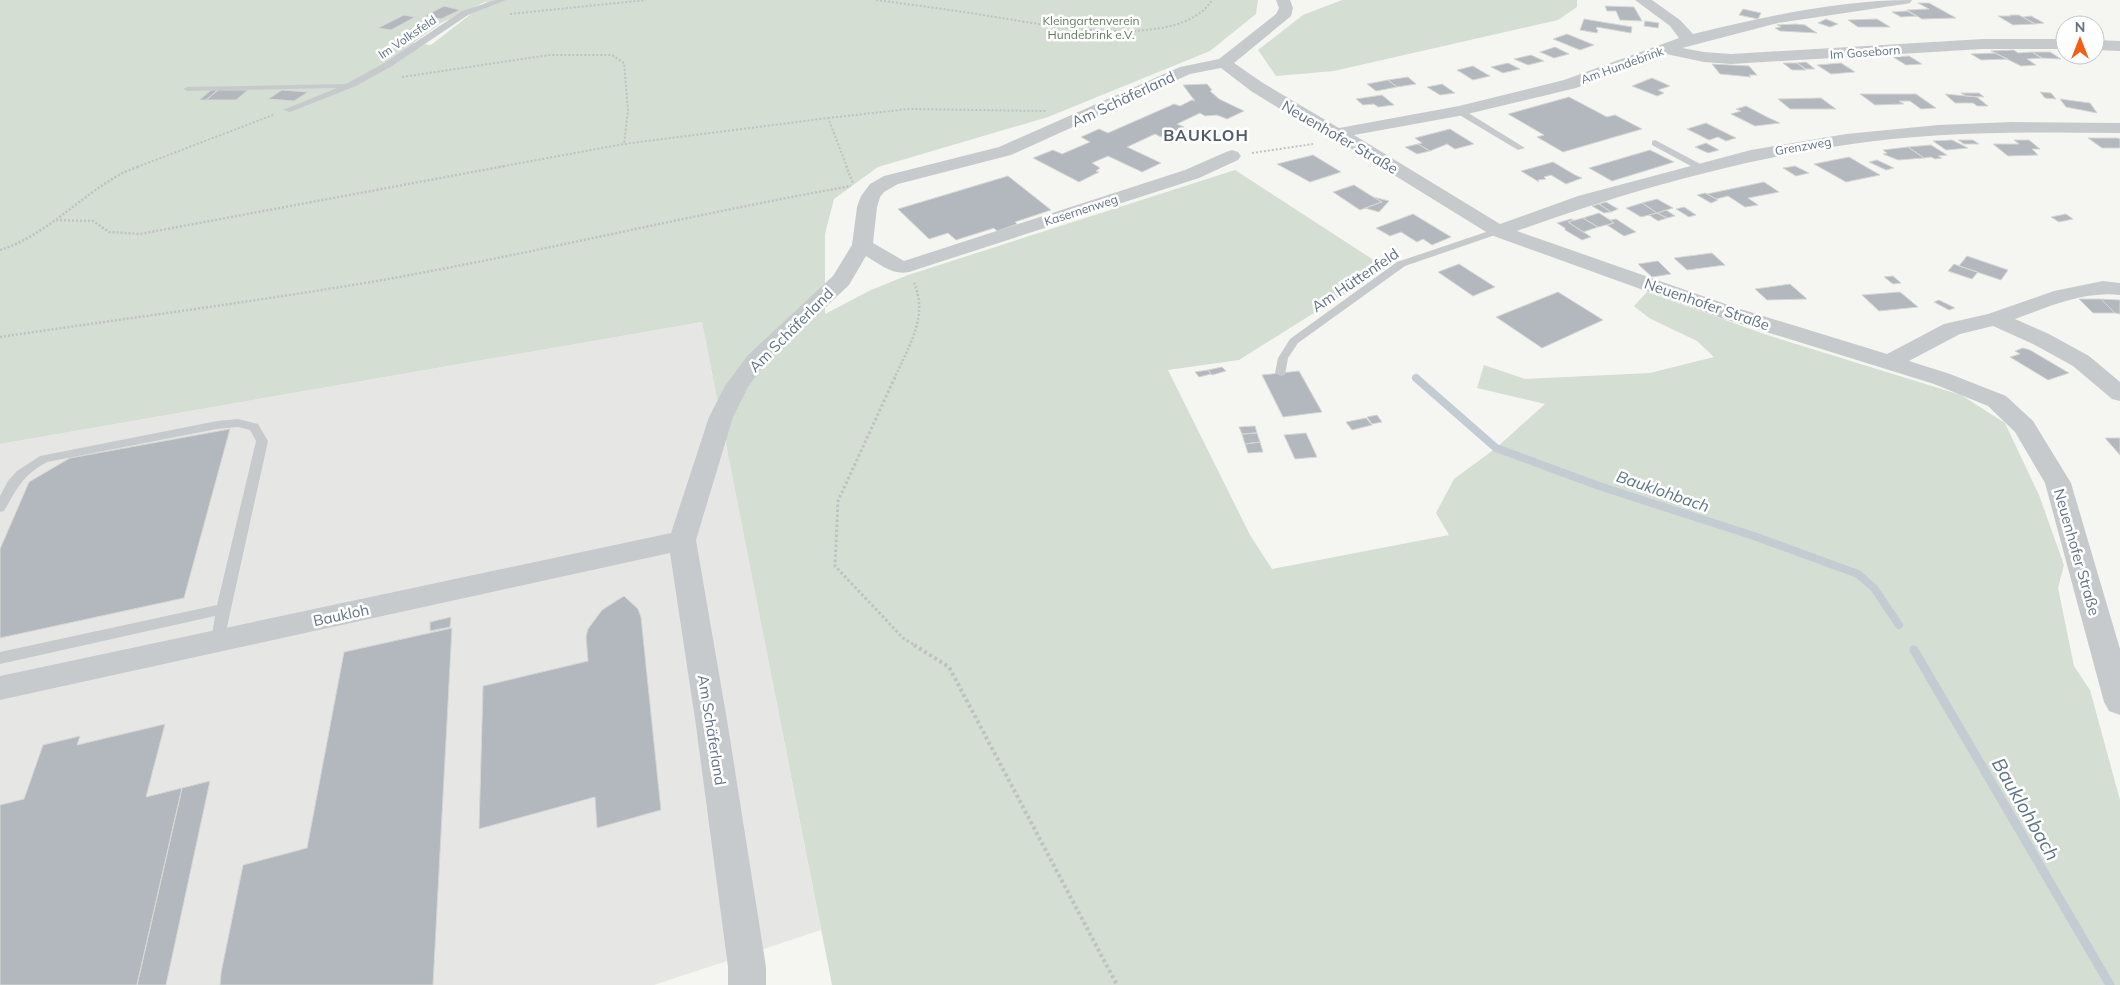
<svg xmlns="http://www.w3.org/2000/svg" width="2120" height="985" font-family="Mulish,sans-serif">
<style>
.built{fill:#e6e7e5}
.green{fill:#d5ded2;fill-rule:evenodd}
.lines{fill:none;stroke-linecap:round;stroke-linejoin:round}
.stream-far1{stroke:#c2ccd2;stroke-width:8}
.stream{stroke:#c2ccd2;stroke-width:9}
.building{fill:#b2b8be;stroke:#d6d7d4}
.path-far3{stroke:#c0c1c3;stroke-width:2;stroke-dasharray:2 2;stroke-linecap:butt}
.path-far2{stroke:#c0c1c3;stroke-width:2.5;stroke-dasharray:2 2;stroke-linecap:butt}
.path-far1{stroke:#c0c1c3;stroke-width:3;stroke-dasharray:2.5 2.5;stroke-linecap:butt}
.path{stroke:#c0c1c3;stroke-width:4;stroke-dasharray:3 3;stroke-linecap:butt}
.service{fill:#c7cacd;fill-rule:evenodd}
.minor{fill:#c7cacd;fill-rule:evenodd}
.labels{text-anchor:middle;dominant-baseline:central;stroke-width:5;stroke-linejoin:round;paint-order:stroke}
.far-park-label{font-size:12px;fill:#647c61;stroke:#fff}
.far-street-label{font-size:12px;fill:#627285;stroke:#fff}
.street-label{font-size:15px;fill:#627285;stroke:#fff}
.far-district-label{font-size:16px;font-weight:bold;letter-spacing:1px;fill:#505c6a;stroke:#fff}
.water-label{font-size:16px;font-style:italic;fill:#5d7483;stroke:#fff}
.near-water-label{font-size:19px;font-style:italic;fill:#5d7483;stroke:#fff}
</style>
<rect width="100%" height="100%" fill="#f5f6f1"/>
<!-- built -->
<path class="built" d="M702 322 821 930 654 985H0V444Z"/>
<!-- green -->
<path class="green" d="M0 0H1258L1256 14 1210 51 1048 117 878 167 834 199 825 234V314L871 290 908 275 1235 170 1386 268 1239 360 1168 370 1250 535 1272 569 1449 535 1436 513 1454 479 1496 448 1545 404 1477 388 1484 365 1525 379 1650 373 1714 357 1697 341 1649 318 1634 306 1647 292 1767 335 1961 395 2005 423 2039 495 2064 565 2058 588 2074 666 2090 690 2120 800V985H832L702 322 0 444ZM489 0 431 45 413 43 441 23Z
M1342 0H1577V7L1558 20 1334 71 1276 76 1258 50 1303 15Z"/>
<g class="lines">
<!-- stream-far1 -->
<path class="stream-far1" d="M1416 378 1496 448 1599 486 1754 536 1858 574 1874 588 1899 625"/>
<!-- stream -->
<path class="stream" d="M1914 650 2110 985"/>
</g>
<!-- building -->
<path class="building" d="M1918 3H1929L1956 18 1922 19 1907 10 1929 9Z
M444 6 460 10 441 19 425 16Z
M1605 6 1634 7 1642 21 1620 20 1616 11H1607Z
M1743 9 1761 13 1758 19 1739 15Z
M1907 11 1917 16 1901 17 1892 12Z
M404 15 415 17 391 30 378 28Z
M2010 15H2019L2035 24 2013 25 1998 16H2011Z
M2031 16 2044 23 2035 24 2023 17Z
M1584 19 1632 27 1631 33 1597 27 1596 29 1598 30 1597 33 1580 30Z
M1826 19 1838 24 1830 27 1818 23Z
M1877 19 1890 27H1858L1848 20Z
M1645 21 1659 23 1658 28 1644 26Z
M1795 24 1805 25 1817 33 1780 31 1775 28 1781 27 1777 25Z
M1567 34 1594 45 1580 50 1553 39Z
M1555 47 1569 54 1554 58 1540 52Z
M2014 50 2018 53 2032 52 2042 58 2027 59 2036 65 2021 66 1991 51Z
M2032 52H2050L2061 59 2042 58Z
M1995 53 2008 59 1981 60 1971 54Z
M1531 55 1544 61 1528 65 1514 59Z
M1909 56 1922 64 1906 65 1893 57Z
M1806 62 1815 69H1806L1797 63Z
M1508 63 1520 69 1503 73 1491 67Z
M1783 63H1797L1806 70H1792Z
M1841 63 1855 72 1831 74 1817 65Z
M1712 64 1749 66 1757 75H1749L1751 77 1720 74Z
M1473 66 1478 69 1490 76 1473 80 1457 70Z
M1408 77 1416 84 1397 87 1388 80Z
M1652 78 1670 86 1658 90 1664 93 1657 96 1632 86Z
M1388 80 1397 87 1376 91 1367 84Z
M1207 84 1212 90 1210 91 1219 99 1244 111 1227 119 1217 115 1205 116 1200 113 1177 124 1184 127 1161 137 1155 134 1127 147 1161 163 1142 172 1108 156 1092 163 1100 168 1096 171 1099 172 1079 182 1033 158 1053 150 1062 154 1090 142 1081 137 1099 129 1108 133 1174 104 1180 106 1192 100 1195 101 1183 85Z
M1442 84 1455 93 1440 95 1427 87Z
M211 90H218L206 100H199Z
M218 90H248L236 100H206Z
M282 90 308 92 294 101 268 99Z
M2040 92 2051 93 2056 99 2045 98Z
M1961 93H1979L1984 97 1966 96Z
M1860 94H1916L1936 108 1921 109 1910 101H1899L1904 104 1875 105Z
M1945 94 1977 97 1988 106H1977L1973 103H1955Z
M1382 95 1394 105 1378 107 1374 104 1363 105 1356 99Z
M1569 97 1607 117 1615 115 1642 129 1563 152 1537 137 1544 135 1508 114Z
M1821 98 1836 109H1790L1778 99Z
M2060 99 2090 103 2097 113 2066 107Z
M1746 106 1767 117 1780 123 1755 126 1731 114 1741 111 1736 109Z
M1706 123 1736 138 1726 141 1718 137 1709 140 1687 129Z
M1450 129 1474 144 1455 149 1447 144 1430 151 1418 144 1422 143 1415 138Z
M2088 138H2118L2120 139V148H2102Z
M1952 140 1968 148 1946 150 1933 141Z
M1958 140H1973L1979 144H1964Z
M2014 140H2029L2040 149H2032L2038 155 2008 156 1993 144H2019Z
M1706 143 1719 150 1708 153 1695 147Z
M1418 144 1430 151 1417 154 1405 147Z
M1931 145 1947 155 1938 156 1942 158 1935 159 1931 157 1924 158 1908 147Z
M1908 147 1924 158 1898 160 1883 154 1887 153 1883 150Z
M1650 150 1674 162 1612 181 1589 168Z
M1313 155 1341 172 1310 182 1277 164Z
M1849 157 1861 164 1880 175 1846 182 1814 164Z
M1877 160 1894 168 1886 170 1869 162Z
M1553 162 1575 175 1582 178 1566 184 1551 175 1544 177 1546 179 1538 180 1539 182 1521 171Z
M1795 166 1809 173 1796 176 1783 168Z
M1008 176 1051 210 1015 222 1017 224 997 231 994 228 956 240 948 233 929 239 898 209Z
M1764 182 1779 192 1748 198 1758 205 1745 207 1728 196 1716 199 1707 194Z
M1354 185 1373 197 1382 202 1360 210 1333 192Z
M1705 193 1707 194 1718 200 1711 203 1697 195Z
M1373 197 1389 201 1379 212 1365 208 1382 202Z
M1657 199 1673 208 1657 213 1642 203Z
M1606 202 1618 209 1611 212 1599 204Z
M1642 203 1657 213 1641 217 1626 208Z
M1599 204 1611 212 1604 213 1592 206Z
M1684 207 1696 215 1689 217 1676 209Z
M1666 210 1675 216 1667 218 1657 213Z
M1599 213 1610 220 1614 223 1598 227 1583 218Z
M1657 213 1667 218 1658 221 1649 215Z
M1413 214 1451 237 1432 245 1423 239 1417 242 1401 232 1390 236 1376 228Z
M2066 214 2073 219 2059 222 2051 217Z
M1583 218 1598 227 1583 232 1568 222Z
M1571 219 1574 220 1568 222 1591 237 1582 240 1565 230V228L1557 223Z
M1616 219 1636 232 1624 236 1607 225 1614 223 1610 220Z
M1712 253 1725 265 1687 270 1674 258Z
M1967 256 2008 270 2001 280 1959 266Z
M1658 261 1671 274 1652 277 1638 264Z
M1459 264 1495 287 1473 296 1438 272Z
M1954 264 1959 266 1978 272 1972 279 1948 271Z
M1893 276 1901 283 1893 284 1884 277Z
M1790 284 1807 299 1767 300 1755 289Z
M1558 292 1603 320 1542 348 1496 317Z
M1900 292 1918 307 1879 311 1862 295Z
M2079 299H2101L2115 313H2093Z
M2101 299 2120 300V314L2115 313Z
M1939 300 1955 308 1949 310 1934 302Z
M2023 348 2030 350 2069 373 2048 380 2010 357 2020 354 2015 351Z
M1222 367 1226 371 1212 375 1208 370Z
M1208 370 1211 374 1199 377 1195 372Z
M1299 371 1322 412 1283 417 1262 375Z
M1377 415 1382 422 1372 424 1367 417Z
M1366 418 1372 425 1352 430 1346 422Z
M1255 426 1257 433 1242 434 1239 427Z
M230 429 184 598 0 638V549L29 482 70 458Z
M1257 433 1260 442 1245 444 1242 434Z
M1306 433 1317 457 1295 459 1284 435Z
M2105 438H2120V455Z
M1260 442 1263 452 1248 453 1245 444Z
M624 596 638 609 641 617 661 810 597 828 595 797 479 829 483 686 588 661 586 637 588 629 602 610Z
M451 617 450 627 430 631V622Z
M452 628 433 985H220L221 973 243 865 307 848 344 652Z
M165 724 146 797 182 788 137 985H0V805L24 799 43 745 80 736 77 745Z
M210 781 166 985H137L182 788Z"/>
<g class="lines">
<!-- path-far3 -->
<path class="path-far3" d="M876 0C914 5 952 10 989 16 1041 24 1179 53 1212 0
M510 14 646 0
M402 77 549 55H612L624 63 628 110 624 144
M828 118 909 109 1047 111
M1252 153 1313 144
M137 167 273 115
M499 167 624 144 828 118 847 167"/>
<!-- path-far2 -->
<path class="path-far2" d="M846 166 853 183
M56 220 93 221 109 232 140 234 505 166
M0 250C45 236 78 198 119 175 125 171 133 169 140 166
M0 337C122 319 244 303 365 283 528 255 688 215 851 186
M894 379C908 348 929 316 914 283"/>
<!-- path-far1 -->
<path class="path-far1" d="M895 377 838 501 835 566 903 638 916 646"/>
<!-- path -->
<path class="path" d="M914 645 949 667 1117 985"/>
<!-- service -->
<path class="service" d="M496 0H506L468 15 392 66 356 86 290 112 283 110 337 88 187 91 183 89 187 87 346 84 386 62 462 11Z
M1456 109H1462L1525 148 1518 150 1456 113Z
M1655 140 1706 167 1707 169 1706 171H1700L1652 145V141Z
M1498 228 1503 231 1501 233 1405 266 1298 343 1288 358 1285 375 1281 376 1275 373 1278 358 1290 339 1397 262Z
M238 419 258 424 268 441 223 645 218 646 213 645 211 641 215 616 0 664V652L217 605 256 441 250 430 238 427 217 429 47 462C21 477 19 486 4 511L0 512V496L8 481 17 471 40 456 217 421Z"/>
<!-- minor -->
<path class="minor" d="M1276 0H1290L1293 8 1291 16 1234 63 1263 83 1339 128 1459 106 1564 80 1679 38 1670 26 1635 0H1652L1680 20 1693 34C1765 17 1837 0 1912 0L1910 3 1905 4 1778 23 1682 48 1704 52 1731 54 1983 39H2065V49H1983L1731 64 1704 62 1666 54 1576 88 1459 116 1354 135 1500 224 1578 196 1751 150 1846 134 1938 125 2012 122 2120 123V133C2028 132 1936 131 1845 145 1733 161 1623 193 1517 231L1734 307 1887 354 1944 324 1988 314 2054 291 2103 281 2120 283V295C2084 291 2048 307 2015 319L2049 334 2089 356 2120 382V401L2112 399 2073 366 2033 344 1993 326 1960 334 1909 361 1950 374 2006 396 2033 421 2071 483 2120 649V715L2109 711 2104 702 2045 483 2015 432 1988 406 1934 384 1718 317 1491 235 1347 146 1301 122 1251 91 1221 68 1190 74 1011 155 898 184 884 192 880 197 877 207 873 243 904 261 1185 170 1226 152 1232 150 1238 152 1241 156 1238 160 1199 178 909 272C894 276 879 264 866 256L849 285 764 365 748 387 733 417 696 540 728 726 766 967V985H728V967L696 726 670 553 0 700V676L671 533 709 417 725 386 748 355 833 276 852 245 857 207 861 196 870 184 884 176 999 147 1180 67 1219 59 1276 14 1279 8Z
M2095 40 2120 41V51L2095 50Z"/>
</g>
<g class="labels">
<!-- far-park labels -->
<g class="far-park-label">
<text x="1091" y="20">Kleingartenverein<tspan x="1091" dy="14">Hundebrink e.V.</tspan></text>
</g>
<!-- far-street labels -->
<g class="far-street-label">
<text transform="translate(407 37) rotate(-34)">Im Volksfeld</text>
<text transform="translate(1865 52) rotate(-4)">Im Goseborn</text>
<text transform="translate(1622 65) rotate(-20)">Am Hundebrink</text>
<text transform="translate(1803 146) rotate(-10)">Grenzweg</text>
<text transform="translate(1081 210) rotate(-18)">Kasernenweg</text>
</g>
<!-- street labels -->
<g class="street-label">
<text transform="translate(1123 99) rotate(-25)">Am Schäferland</text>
<text transform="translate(1340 137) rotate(30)">Neuenhofer Straße</text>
<text transform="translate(1355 280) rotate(-34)">Am Hüttenfeld</text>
<text transform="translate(1707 304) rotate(19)">Neuenhofer Straße</text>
<text transform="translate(791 330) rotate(-45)">Am Schäferland</text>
<text transform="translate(2077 552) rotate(74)">Neuenhofer Straße</text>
<text transform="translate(341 615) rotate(-12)">Baukloh</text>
<text transform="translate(712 730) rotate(81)">Am Schäferland</text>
</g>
<!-- far-district labels -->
<g class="far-district-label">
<text x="1206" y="135">BAUKLOH</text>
</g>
<!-- water labels -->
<g class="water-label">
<text transform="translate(1663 491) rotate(19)">Bauklohbach</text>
</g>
<!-- near-water labels -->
<g class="near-water-label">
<text transform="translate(2026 809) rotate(60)">Bauklohbach</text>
</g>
</g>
<!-- north arrow -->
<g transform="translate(2080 40)"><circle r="24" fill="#ffffff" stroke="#c0c7ce"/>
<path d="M0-4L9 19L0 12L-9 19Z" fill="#f35e14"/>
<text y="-8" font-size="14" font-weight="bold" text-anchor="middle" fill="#627285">N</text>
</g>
</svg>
